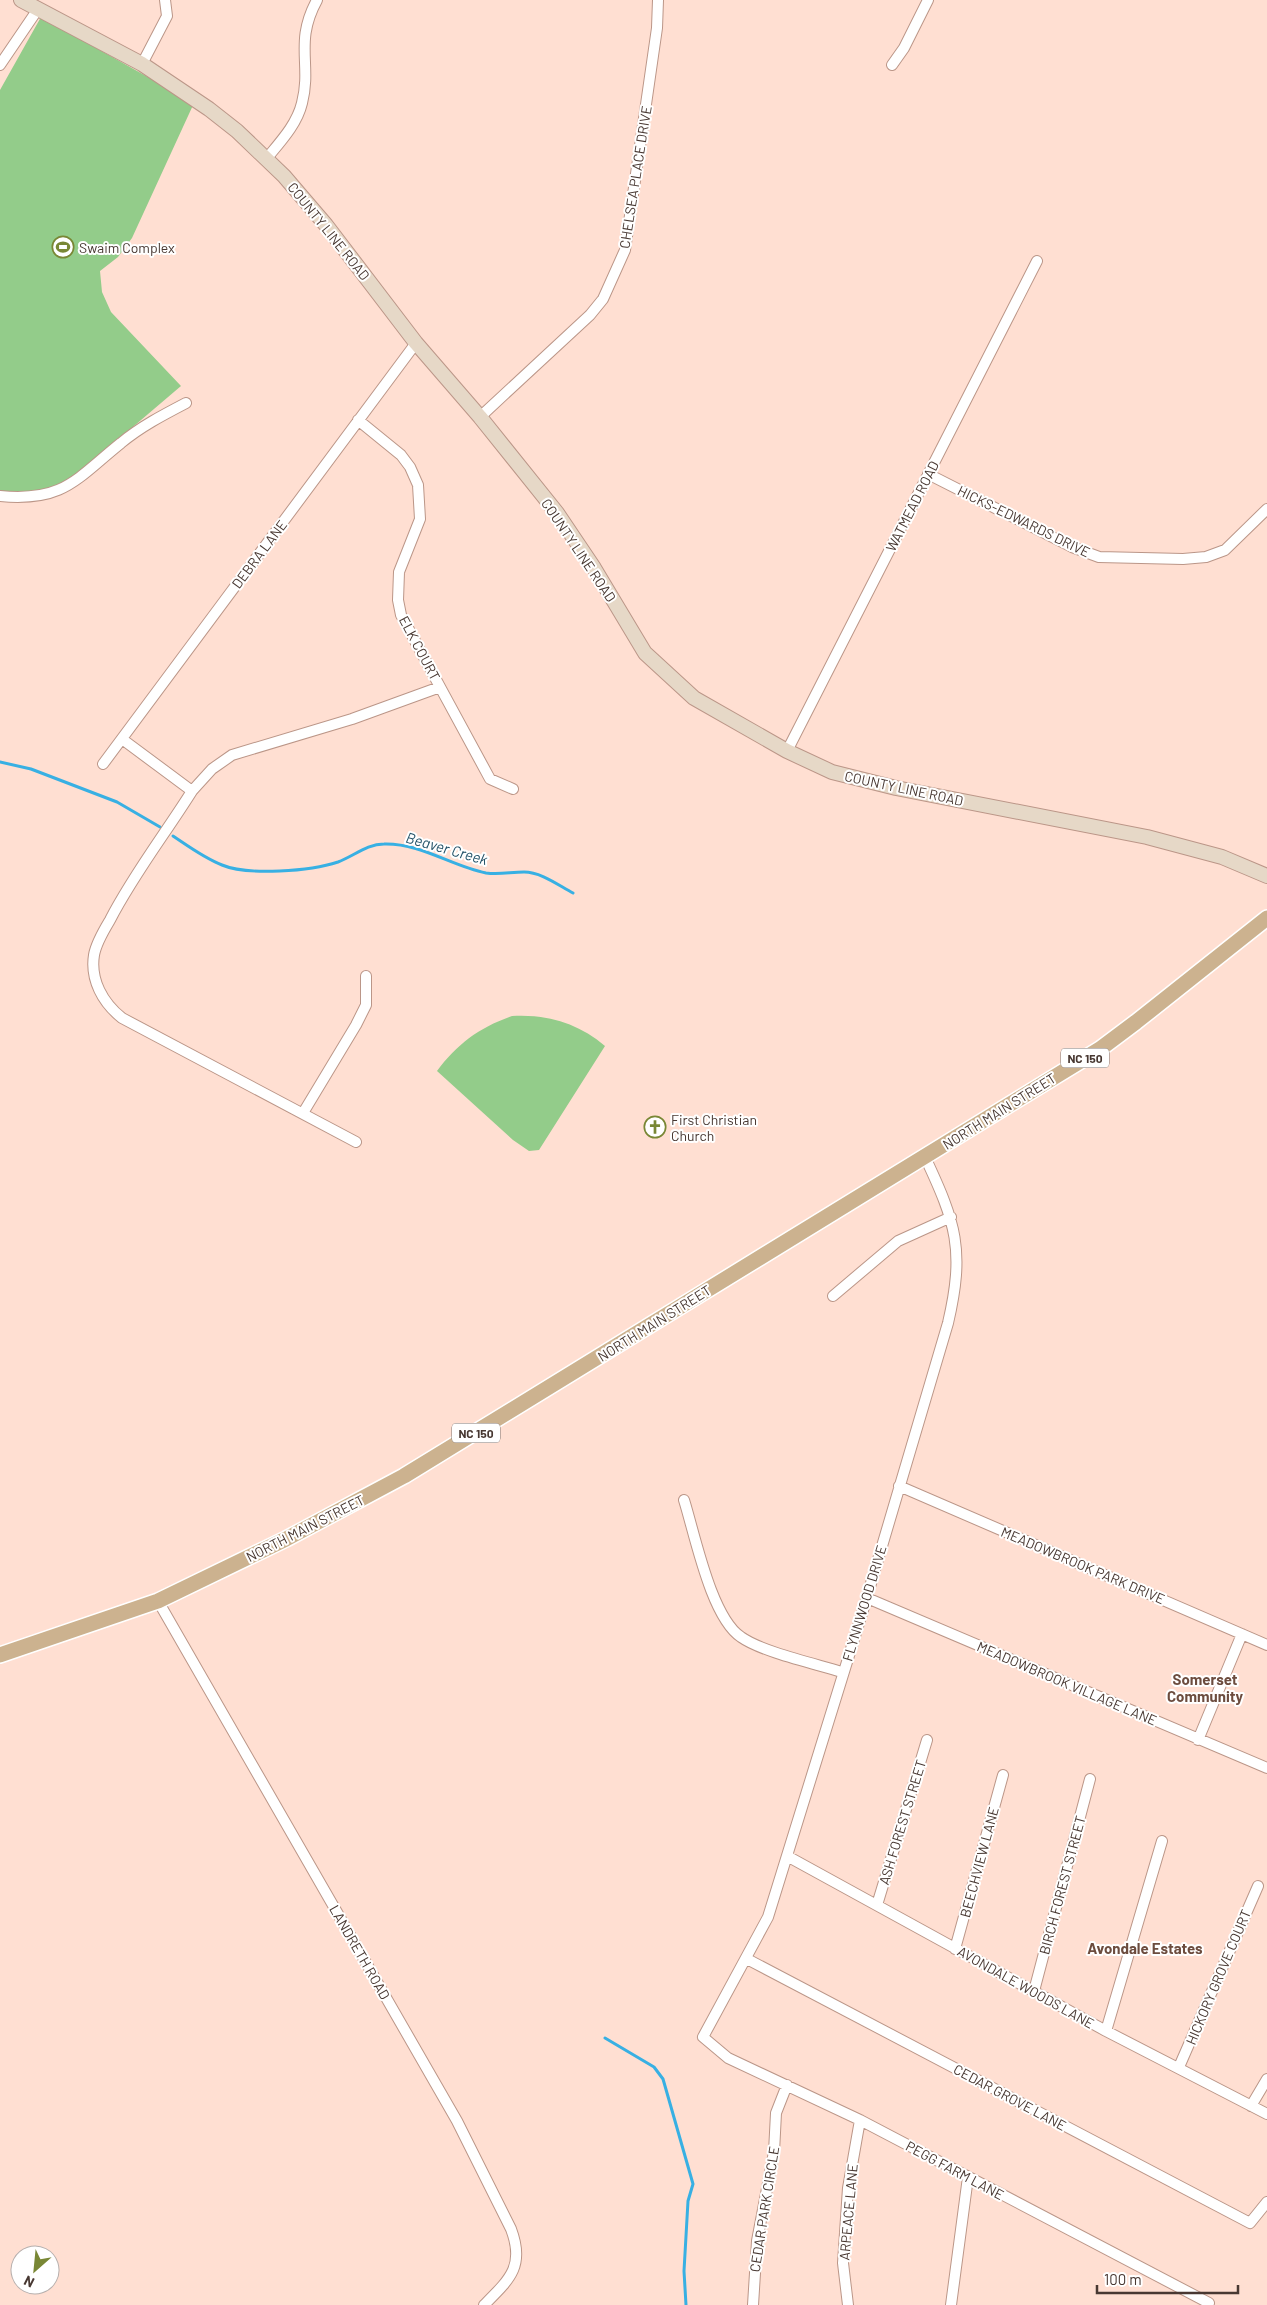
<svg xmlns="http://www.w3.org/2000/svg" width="1267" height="2305" font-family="Barlow,sans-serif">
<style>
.green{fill:#93cc8a}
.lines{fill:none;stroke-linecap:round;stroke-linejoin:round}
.stream{stroke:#38b0e3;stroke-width:3}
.street-casing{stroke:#bb9688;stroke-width:12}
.secondary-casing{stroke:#bb9688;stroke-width:16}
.primary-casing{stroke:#fff;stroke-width:18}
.street{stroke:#fff;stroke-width:10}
.secondary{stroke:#e6d8c7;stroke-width:14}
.primary{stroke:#ccb28f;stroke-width:15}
.labels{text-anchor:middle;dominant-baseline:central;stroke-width:4;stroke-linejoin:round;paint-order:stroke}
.shield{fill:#fff;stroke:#7f7470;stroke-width:1}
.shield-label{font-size:12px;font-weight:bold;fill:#483832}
.street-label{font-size:14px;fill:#483832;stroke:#fff}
.poi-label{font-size:14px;fill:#483832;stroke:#fff;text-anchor:start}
.water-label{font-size:15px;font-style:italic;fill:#235268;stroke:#fff}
.neighbourhood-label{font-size:15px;font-weight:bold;fill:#6c4c3e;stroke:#fff}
</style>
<rect width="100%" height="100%" fill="#ffdfd2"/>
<!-- green -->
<path class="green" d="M41 17 194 103 132 238 118 257 100 271 102 292 111 312 181 386 67 483 34 495 0 493V90Z
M512 1016C547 1014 578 1023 605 1046L539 1150 529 1151 513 1140 437 1071C457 1044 480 1027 512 1016Z"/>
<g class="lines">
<!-- stream -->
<path class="stream" d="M0 762 31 769 117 802 160 827
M173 836C188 846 204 858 222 865 248 876 311 871 338 862 354 856 367 844 384 844 421 843 451 866 486 873 499 875 511 872 524 872 541 872 558 885 573 893
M605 2038 654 2067 663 2079 693 2184 688 2201 684 2271 686 2305"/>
<!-- street casing -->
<g class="street-casing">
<path id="street" d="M142 64 167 16 165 0
M0 65 38 9
M892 65 904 48 928 0
M267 158C281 141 297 124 302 103 312 64 294 42 317 0
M480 417 590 315 603 299 625 250 657 28 658 0
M358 420 401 455 410 467 418 485 420 519 399 572 398 600 401 615 490 779 513 789
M928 474 1072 547 1099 557 1183 559 1206 557 1225 550 1267 509
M0 496C64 502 76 479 121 443 140 427 163 415 186 403
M122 739 192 791C165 834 133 875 110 920 104 930 96 943 94 955 90 980 103 1003 122 1018L356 1142
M787 751 1037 261
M103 764 416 343
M192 791 212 769 232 755 352 719 440 687
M303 1113 356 1025 366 1005V976
M925 1157C956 1223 965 1250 948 1323L864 1607 768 1917 703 2037 728 2058 860 2120 1209 2303 1208 2305
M833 1296 898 1241 951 1217
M899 1486 1267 1645
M684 1500C695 1535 711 1617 741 1637 762 1652 816 1664 842 1672
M867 1598 1267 1768
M158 1601 457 2121 511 2229C525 2266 510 2279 484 2305
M1198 1740 1242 1634
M787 1856 1106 2031 1267 2114
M877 1905 927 1740
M955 1949 1003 1775
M747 1959 1250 2223 1267 2202
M1034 1991 1090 1779
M1106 2031 1162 1841
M1179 2067 1258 1886
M1251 2106 1267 2079
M753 2305 757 2241 774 2152 776 2113 787 2085
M848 2305 843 2263 848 2188 860 2120
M951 2305 968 2177"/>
</g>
<!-- secondary casing -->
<g class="secondary-casing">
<path id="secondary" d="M21 0 142 64 209 109 237 131 284 176 326 225 416 343 480 417 557 513 594 568 645 653 694 698 787 751 832 772 896 788 1147 837 1222 857 1267 876"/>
</g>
<!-- primary casing -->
<g class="primary-casing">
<path id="primary" d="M0 1655 158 1601 286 1539 404 1476 1100 1049 1136 1022 1267 918"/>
</g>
<!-- street -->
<use href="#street" class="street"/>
<!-- secondary -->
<use href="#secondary" class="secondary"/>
<!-- primary -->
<use href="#primary" class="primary"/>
</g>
<!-- icons -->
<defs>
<g id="stadium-ring" transform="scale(1.125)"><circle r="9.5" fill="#fff" stroke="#798735" stroke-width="1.5"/><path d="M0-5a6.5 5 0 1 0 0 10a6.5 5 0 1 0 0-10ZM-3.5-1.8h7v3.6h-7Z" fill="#798735"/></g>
<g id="church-ring" transform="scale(1.125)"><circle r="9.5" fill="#fff" stroke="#798735" stroke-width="1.5"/><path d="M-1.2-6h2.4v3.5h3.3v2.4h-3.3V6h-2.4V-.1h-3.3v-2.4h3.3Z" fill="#798735"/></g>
</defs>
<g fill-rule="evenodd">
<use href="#stadium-ring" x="63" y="247"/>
<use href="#church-ring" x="655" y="1127"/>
</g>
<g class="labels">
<!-- shield labels -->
<g class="shield">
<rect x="1061" y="1048.5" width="48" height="19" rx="4"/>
<rect x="452" y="1423.5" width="48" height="19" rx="4"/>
</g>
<g class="shield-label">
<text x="1085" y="1058">NC 150</text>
<text x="476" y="1433">NC 150</text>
</g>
<!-- street labels -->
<g class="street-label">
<text transform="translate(635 177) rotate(-81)">CHELSEA PLACE DRIVE</text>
<text transform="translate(329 231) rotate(51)">COUNTY LINE ROAD</text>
<text transform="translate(912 506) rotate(-63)">WATMEAD ROAD</text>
<text transform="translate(1024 521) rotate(26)">HICKS-EDWARDS DRIVE</text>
<text transform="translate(579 550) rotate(56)">COUNTY LINE ROAD</text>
<text transform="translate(259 554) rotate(-53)">DEBRA LANE</text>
<text transform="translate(420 648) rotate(62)">ELK COURT</text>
<text transform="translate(904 788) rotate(12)">COUNTY LINE ROAD</text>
<text transform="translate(999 1111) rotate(-32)">NORTH MAIN STREET</text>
<text transform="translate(654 1323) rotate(-32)">NORTH MAIN STREET</text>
<text transform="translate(305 1528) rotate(-27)">NORTH MAIN STREET</text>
<text transform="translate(1083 1565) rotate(23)">MEADOWBROOK PARK DRIVE</text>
<text transform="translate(864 1603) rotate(-73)">FLYNNWOOD DRIVE</text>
<text transform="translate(1067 1683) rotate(23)">MEADOWBROOK VILLAGE LANE</text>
<text transform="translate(902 1822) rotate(-73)">ASH FOREST STREET</text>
<text transform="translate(979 1862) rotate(-75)">BEECHVIEW LANE</text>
<text transform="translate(1062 1885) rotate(-75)">BIRCH FOREST STREET</text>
<text transform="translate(360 1952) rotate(60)">LANDRETH ROAD</text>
<text transform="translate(1218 1977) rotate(-67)">HICKORY GROVE COURT</text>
<text transform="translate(1026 1987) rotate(29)">AVONDALE WOODS LANE</text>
<text transform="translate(1010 2097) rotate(28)">CEDAR GROVE LANE</text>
<text transform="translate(955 2170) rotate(28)">PEGG FARM LANE</text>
<text transform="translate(764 2209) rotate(-81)">CEDAR PARK CIRCLE</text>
<text transform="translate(848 2212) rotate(-85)">ARPEACE LANE</text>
</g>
<!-- poi labels -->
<g class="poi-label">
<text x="79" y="247">Swaim Complex</text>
<text x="671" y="1119">First Christian<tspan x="671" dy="16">Church</tspan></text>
</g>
<!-- water labels -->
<g class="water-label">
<text transform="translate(447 848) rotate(16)">Beaver Creek</text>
</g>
<!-- neighbourhood labels -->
<g class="neighbourhood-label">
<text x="1205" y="1679">Somerset<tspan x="1205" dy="17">Community</tspan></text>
<text x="1145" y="1948">Avondale Estates</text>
</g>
</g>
<!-- north arrow -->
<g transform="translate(35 2270) rotate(207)"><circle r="24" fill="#ffffff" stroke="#b6afad"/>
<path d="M0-4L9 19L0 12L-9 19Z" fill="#798735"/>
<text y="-8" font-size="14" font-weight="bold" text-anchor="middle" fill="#483832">N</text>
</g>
<!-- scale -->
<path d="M1097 2285v8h141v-8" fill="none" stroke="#483832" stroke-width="2.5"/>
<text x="1104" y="2285" font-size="15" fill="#483832" stroke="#ffffff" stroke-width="4" paint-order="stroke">100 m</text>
</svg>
